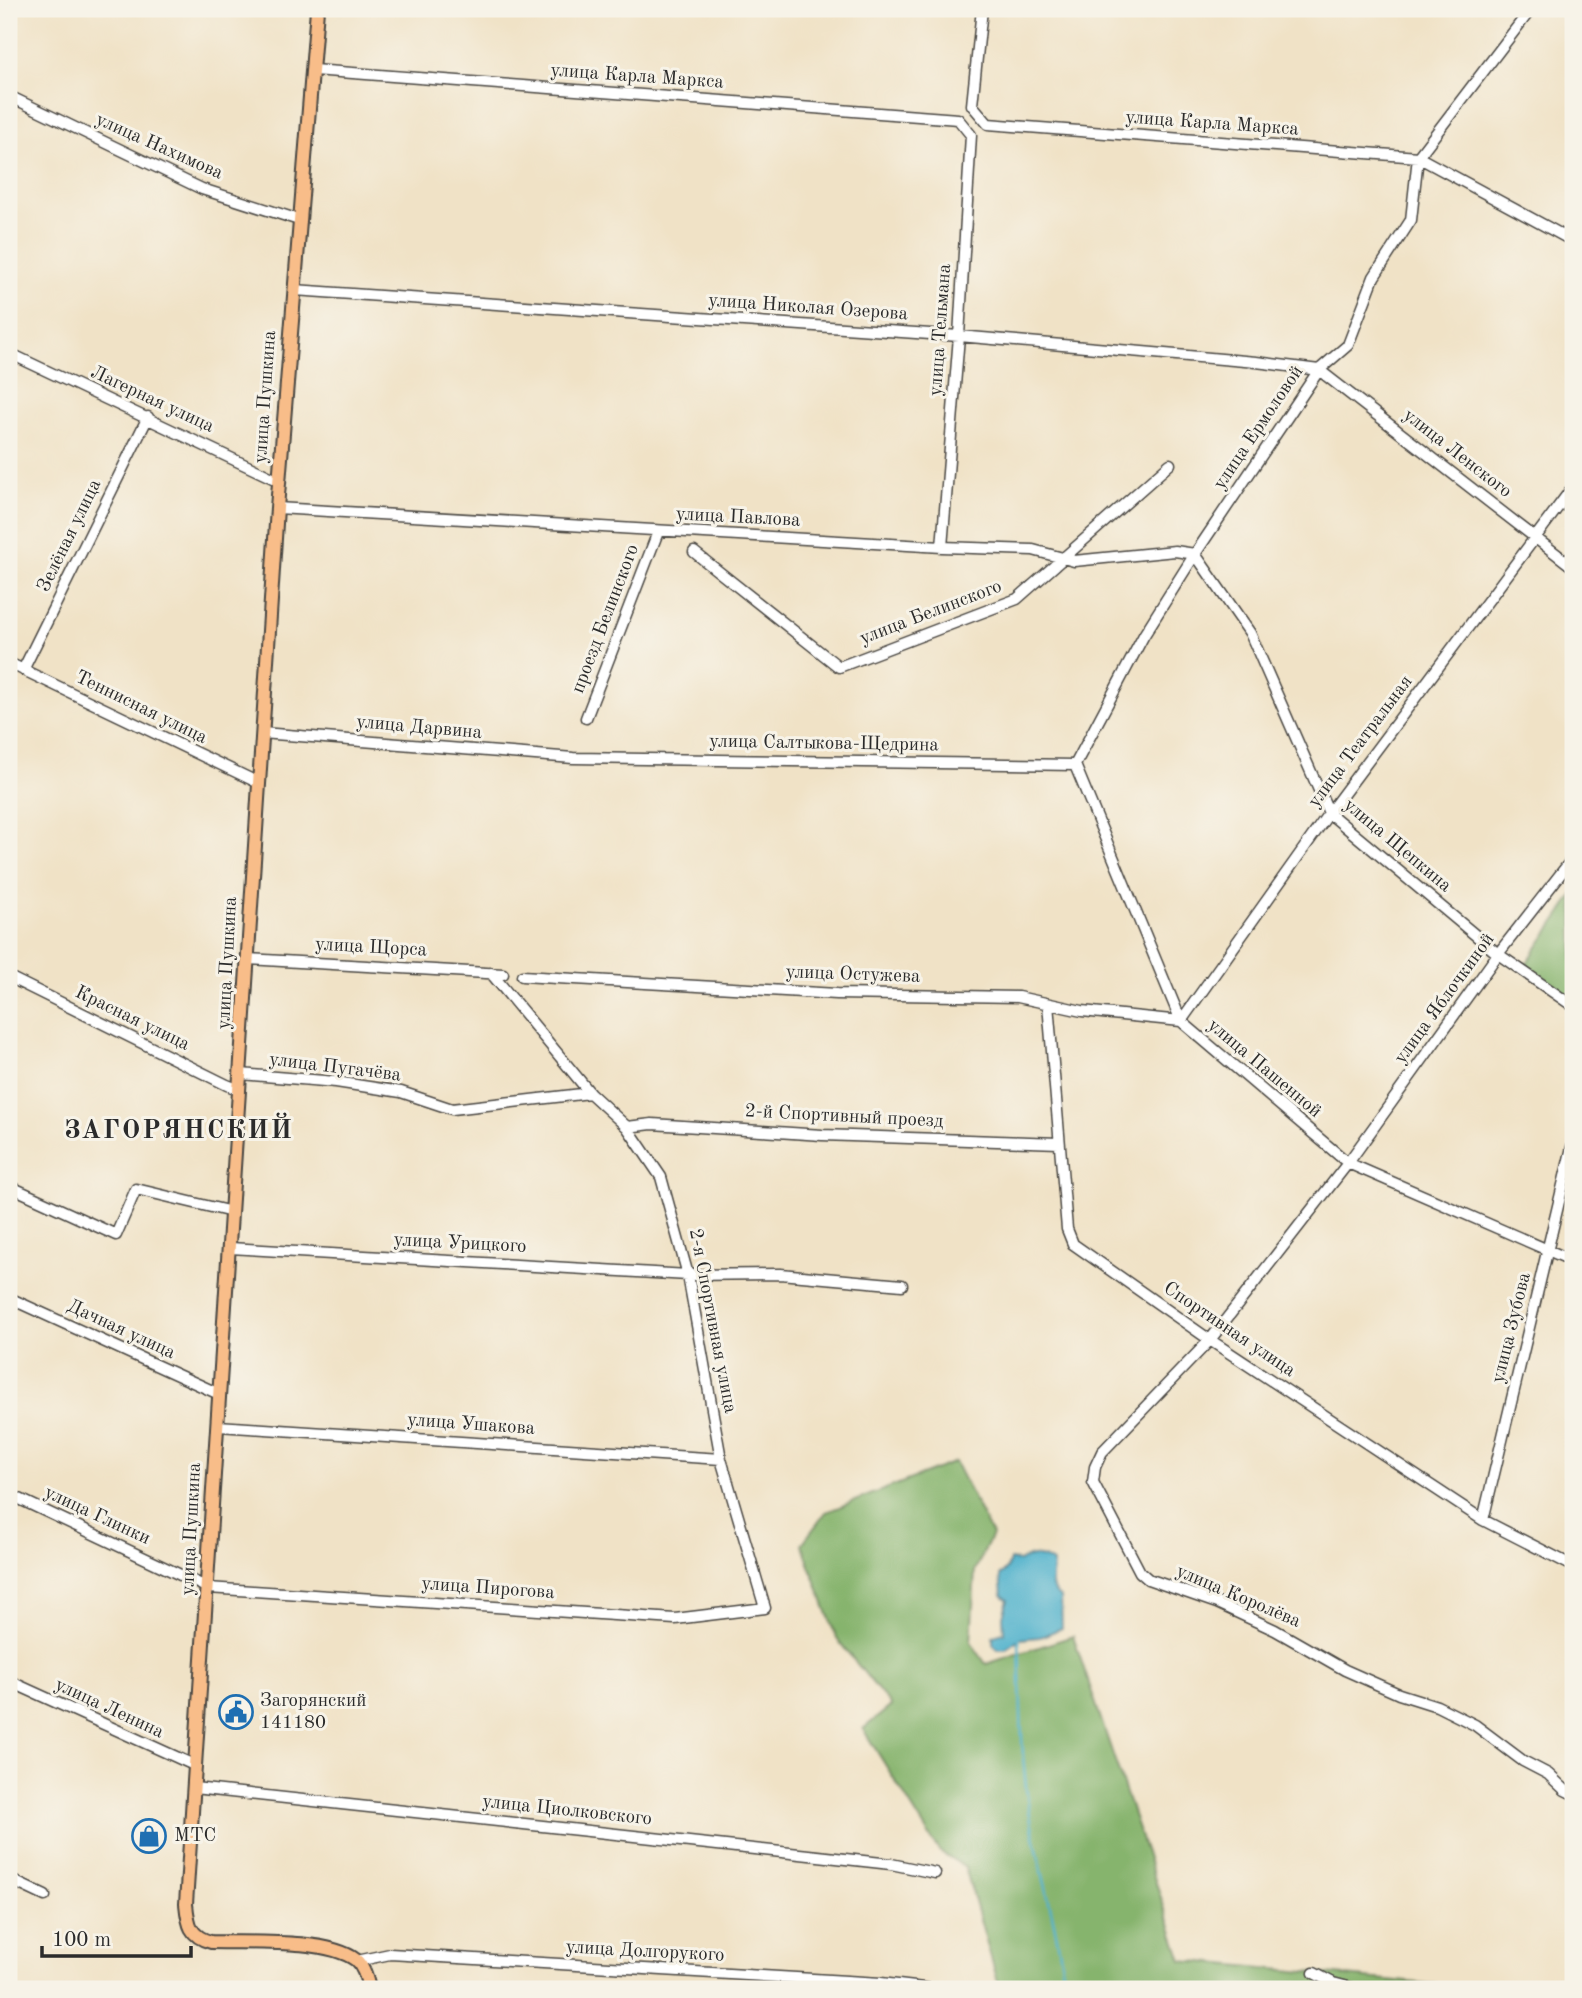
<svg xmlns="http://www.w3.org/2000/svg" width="1582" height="1998" font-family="'Old Standard TT',serif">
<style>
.forest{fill:#86b46d;stroke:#58704c;stroke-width:2}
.water{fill:#4db1cc;stroke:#3c6e7c;stroke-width:2}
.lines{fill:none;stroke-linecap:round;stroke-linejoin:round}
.stream{stroke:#4db1cc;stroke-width:2.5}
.minor-casing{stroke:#494642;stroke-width:13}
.major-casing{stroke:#494642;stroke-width:16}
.minor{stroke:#fff;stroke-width:10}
.major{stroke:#f8bd89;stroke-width:12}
.labels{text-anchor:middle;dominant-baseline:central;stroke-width:6;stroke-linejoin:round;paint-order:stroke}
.street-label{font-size:19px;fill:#2b2b2b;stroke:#f7f3e8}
.poi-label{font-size:19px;fill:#2b2b2b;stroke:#f7f3e8;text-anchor:start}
.district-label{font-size:26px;font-weight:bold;letter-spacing:2px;fill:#2b2b2b;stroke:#f7f3e8}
</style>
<rect width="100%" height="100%" fill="#f7f3e8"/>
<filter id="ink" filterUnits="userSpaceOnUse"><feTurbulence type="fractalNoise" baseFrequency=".0143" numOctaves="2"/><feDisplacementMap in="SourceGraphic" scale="14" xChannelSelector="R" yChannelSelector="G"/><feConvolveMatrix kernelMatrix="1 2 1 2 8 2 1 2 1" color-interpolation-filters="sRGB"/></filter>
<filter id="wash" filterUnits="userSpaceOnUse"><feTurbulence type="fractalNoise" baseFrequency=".00686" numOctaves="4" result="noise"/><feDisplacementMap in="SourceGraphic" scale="28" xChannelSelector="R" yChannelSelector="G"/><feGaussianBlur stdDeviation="1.57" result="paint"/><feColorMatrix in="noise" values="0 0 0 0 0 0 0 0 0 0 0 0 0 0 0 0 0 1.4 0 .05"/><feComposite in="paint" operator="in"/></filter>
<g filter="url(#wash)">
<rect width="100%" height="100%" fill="#f0e2c6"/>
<!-- forest -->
<path class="forest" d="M1573 896V999L1524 967Z
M955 1462 992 1535 975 1570 971 1642 986 1664 1073 1636 1182 1960 1479 1989H1000L965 1867 939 1851 863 1729 891 1706 837 1639 802 1544 826 1512Z"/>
<!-- water -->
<path class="water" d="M1031 1556 1044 1558 1053 1563C1053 1578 1047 1588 1061 1598L1062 1628 1040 1637 1019 1639 1006 1649H998L993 1644V1636L1004 1633 1003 1616 1008 1600 1002 1595 1000 1575 1007 1569 1010 1560 1019 1561Z"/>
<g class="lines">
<!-- stream -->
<path class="stream" d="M1019 1639C1021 1700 1020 1761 1031 1821 1042 1878 1059 1932 1065 1989"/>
</g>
</g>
<g filter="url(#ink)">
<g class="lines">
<!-- minor casing -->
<g class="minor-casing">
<path id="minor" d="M982 9 972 105 988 124 1418 157 1573 241
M313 70 958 119 971 135 959 336 942 547
M9 96 202 189 299 220
M294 290 959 336 1256 362 1319 370 1573 567
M9 353 279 481
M277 508 942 547 1033 550 1074 561 1175 551 1195 554
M694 552 839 667 1017 599 1170 464
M1195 554 1250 633 1329 813 1498 954 1573 1006
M9 663 259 783
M23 670 148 417
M586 718 658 532
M262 733 573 758 1075 765
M1075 765 1144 635 1195 554 1319 370 1348 345 1374 277 1411 220 1418 157 1531 9
M1075 765 1181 1021 1348 1163 1573 1261
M1573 858 1498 954 1348 1163 1210 1340 1102 1452 1095 1467 1093 1482 1140 1572 1148 1579 1217 1603 1275 1630 1345 1670 1399 1694 1437 1706 1475 1725 1523 1761 1548 1774 1565 1790 1573 1794
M248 959 503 974
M522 976 837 994 1018 997 1082 1011 1181 1021 1329 813 1573 487
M9 977 227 1085 240 1090
M1048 1004 1067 1229 1073 1244 1210 1340 1483 1520 1573 1566
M241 1074 336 1082 401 1092 452 1109 590 1093
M627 1127 652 1124 822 1135 1059 1143
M9 1186 116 1235 136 1189 232 1212
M230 1248 688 1275 780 1274 902 1285
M9 1298 219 1394
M218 1426 721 1459
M9 1494 208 1588 675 1619 765 1608 721 1459 688 1275 661 1177 627 1127 590 1093 491 973
M1483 1520 1573 1143
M9 1681 196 1766
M194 1788 891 1864 935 1873
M9 1879 45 1896
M357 1961 390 1954 881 1983 932 1989
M1314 1973 1333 1983 1356 1989"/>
</g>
<!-- major casing -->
<g class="major-casing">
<path id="major" d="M317 9 277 508 186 1904C188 1924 190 1937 211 1942 248 1943 327 1938 356 1960 364 1967 367 1979 369 1989"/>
</g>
<!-- minor -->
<use href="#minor" class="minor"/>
<!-- major -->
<use href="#major" class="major"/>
</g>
</g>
<!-- icons -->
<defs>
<g id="civic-ring" transform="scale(1.75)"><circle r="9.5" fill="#f7f3e8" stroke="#1f6fb2" stroke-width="1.5"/><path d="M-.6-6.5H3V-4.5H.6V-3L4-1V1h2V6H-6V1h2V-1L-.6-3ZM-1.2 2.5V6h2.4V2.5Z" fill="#1f6fb2"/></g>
<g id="shop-ring" transform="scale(1.75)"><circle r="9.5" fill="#f7f3e8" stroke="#1f6fb2" stroke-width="1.5"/><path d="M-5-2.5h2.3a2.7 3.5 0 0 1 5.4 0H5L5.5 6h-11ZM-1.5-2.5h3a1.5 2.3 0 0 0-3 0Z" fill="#1f6fb2"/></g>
</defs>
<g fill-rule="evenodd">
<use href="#civic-ring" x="236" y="1712"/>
<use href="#shop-ring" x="149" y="1836"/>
</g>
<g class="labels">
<!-- street labels -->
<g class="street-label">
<text transform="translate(637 77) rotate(4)">улица Карла Маркса</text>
<text transform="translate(1212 124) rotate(4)">улица Карла Маркса</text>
<text transform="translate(159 147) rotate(24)">улица Нахимова</text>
<text transform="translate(808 308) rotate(4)">улица Николая Озерова</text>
<text transform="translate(941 330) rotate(-86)">улица Тельмана</text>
<text transform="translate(266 397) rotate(-86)">улица Пушкина</text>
<text transform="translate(152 400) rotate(25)">Лагерная улица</text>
<text transform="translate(1259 428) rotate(-56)">улица Ермоловой</text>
<text transform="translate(1457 454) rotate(38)">улица Ленского</text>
<text transform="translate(738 518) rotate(3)">улица Павлова</text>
<text transform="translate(70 536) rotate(-64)">Зелёная улица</text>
<text transform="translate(931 613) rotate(-21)">улица Белинского</text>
<text transform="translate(606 619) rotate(-69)">проезд Белинского</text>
<text transform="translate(141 708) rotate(26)">Теннисная улица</text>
<text transform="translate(419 728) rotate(5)">улица Дарвина</text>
<text transform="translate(1361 742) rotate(-53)">улица Театральная</text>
<text transform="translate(824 744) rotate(1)">улица Салтыкова-Щедрина</text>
<text transform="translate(1397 846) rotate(40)">улица Щепкина</text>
<text transform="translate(371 948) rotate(3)">улица Щорса</text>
<text transform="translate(228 963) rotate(-87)">улица Пушкина</text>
<text transform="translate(853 975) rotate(2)">улица Остужева</text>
<text transform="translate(1445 999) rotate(-54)">улица Яблочкиной</text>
<text transform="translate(132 1019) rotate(26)">Красная улица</text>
<text transform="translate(335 1068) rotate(7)">улица Пугачёва</text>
<text transform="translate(1264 1069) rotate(40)">улица Пашенной</text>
<text transform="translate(844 1117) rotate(3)">2-й Спортивный проезд</text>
<text transform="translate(460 1244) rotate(3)">улица Урицкого</text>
<text transform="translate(712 1321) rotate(79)">2-я Спортивная улица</text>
<text transform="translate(1512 1328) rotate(-76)">улица Зубова</text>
<text transform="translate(121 1330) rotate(25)">Дачная улица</text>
<text transform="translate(1229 1330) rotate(34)">Спортивная улица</text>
<text transform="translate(471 1425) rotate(4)">улица Ушакова</text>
<text transform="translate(97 1516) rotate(25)">улица Глинки</text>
<text transform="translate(192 1529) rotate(-87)">улица Пушкина</text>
<text transform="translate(488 1589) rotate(4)">улица Пирогова</text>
<text transform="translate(1238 1597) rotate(23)">улица Королёва</text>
<text transform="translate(109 1709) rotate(25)">улица Ленина</text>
<text transform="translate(567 1811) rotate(6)">улица Циолковского</text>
<text transform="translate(645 1952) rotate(3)">улица Долгорукого</text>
</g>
<!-- poi labels -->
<g class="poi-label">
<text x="260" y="1701">Загорянский<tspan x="260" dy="22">141180</tspan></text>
<text x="174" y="1836">МТС</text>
</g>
<!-- district labels -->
<g class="district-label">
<text x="179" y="1131">ЗАГОРЯНСКИЙ</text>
</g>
</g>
<!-- margin -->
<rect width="1582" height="1998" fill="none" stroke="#f7f3e8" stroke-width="35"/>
<!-- scale -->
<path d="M42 1946v10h149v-10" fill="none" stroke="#2b2b2b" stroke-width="3.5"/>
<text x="52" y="1946" font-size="21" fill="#2b2b2b" stroke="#f7f3e8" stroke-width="5" paint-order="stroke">100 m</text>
</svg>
